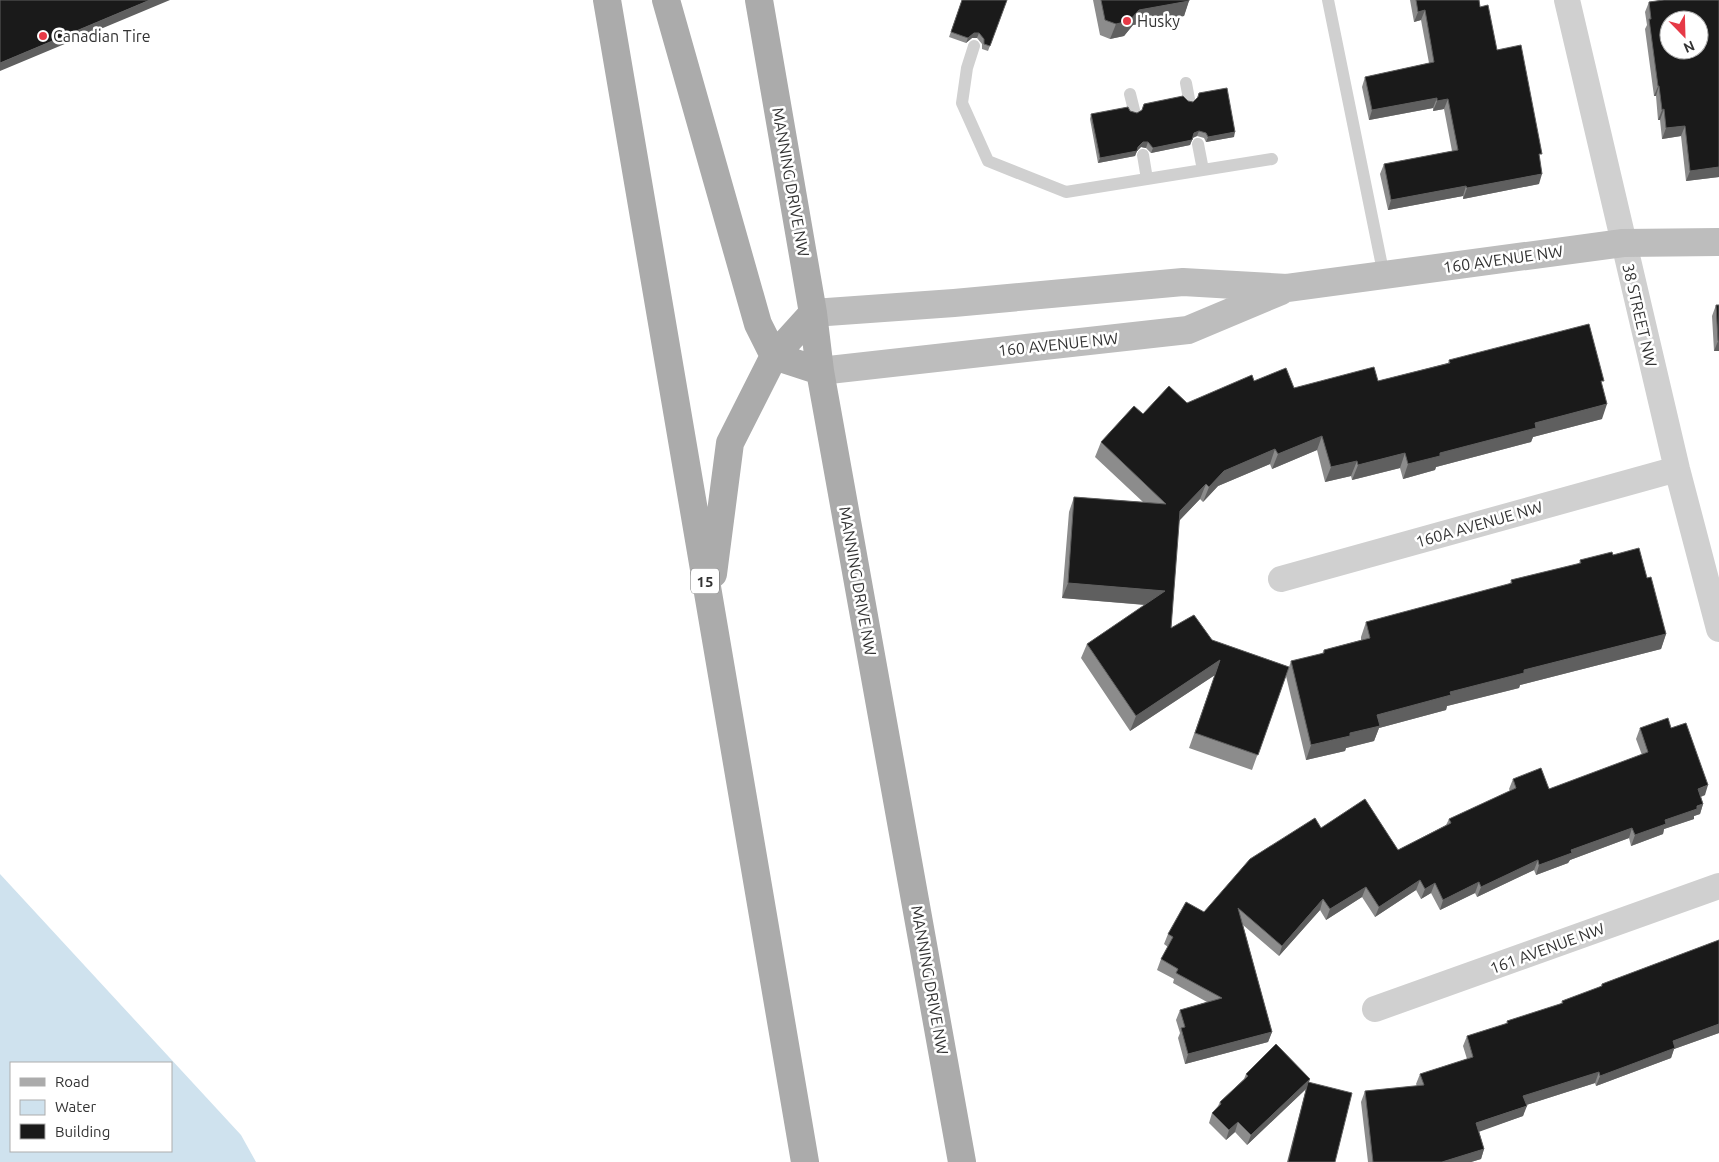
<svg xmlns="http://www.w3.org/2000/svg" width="1719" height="1162" font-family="Ubuntu,sans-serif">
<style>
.water{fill:#cfe2ee;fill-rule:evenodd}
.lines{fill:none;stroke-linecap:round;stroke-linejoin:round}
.lane{stroke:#d0d0d0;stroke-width:12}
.street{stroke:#d0d0d0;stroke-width:26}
.secondary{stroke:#bdbdbd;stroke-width:28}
.primary{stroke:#ababab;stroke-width:28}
.wall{fill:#8c8c8c}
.shaded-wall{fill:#5f5f5f}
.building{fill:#1a1a1a;stroke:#5f5f5f;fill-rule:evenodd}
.poi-dot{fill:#e63946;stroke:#fff;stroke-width:2}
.labels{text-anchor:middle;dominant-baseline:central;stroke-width:5;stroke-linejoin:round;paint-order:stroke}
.shield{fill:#fff;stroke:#707070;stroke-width:1}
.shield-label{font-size:15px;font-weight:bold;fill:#333}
.poi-label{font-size:16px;fill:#333;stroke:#fff;text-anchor:start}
.street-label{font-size:16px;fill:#333;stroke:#fff}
</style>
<rect width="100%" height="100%" fill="#fff"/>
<!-- water -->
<path class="water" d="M0 874 241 1135 256 1162H0ZM11 1063H171V1151H11Z"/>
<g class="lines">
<!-- lane -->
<path class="lane" d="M1328 0 1384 276
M974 46 967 68 962 103 988 161 1066 192 1272 159
M1186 83 1189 99
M1130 94 1134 110
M1198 144 1203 170
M1143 155 1147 179"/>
<!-- street -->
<path class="street" d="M1567 0 1677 469 1719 629
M1281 579 1677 469
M1375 1009 1719 886"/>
<!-- secondary -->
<path class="secondary" d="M813 313 954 303 1183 282 1287 288 1623 243 1719 242
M820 371 1188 330 1281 291"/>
<!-- primary -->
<path class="primary" d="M607 0 805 1162
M666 0 758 324 774 356 820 371
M759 0 813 313 820 371 962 1162
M713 574 730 443 774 356 813 313"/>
</g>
<!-- wall -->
<path class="wall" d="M962 0H1007L988 51 982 49V44L977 38H972L966 43 949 37Z
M1093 0H1189L1184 16 1133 25 1124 36 1110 39 1100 35Z
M1410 0H1479L1480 7 1540 159 1539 184 1463 199V196L1388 210 1380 174 1384 164 1452 151 1444 109 1433 111V108L1369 120 1362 87 1365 77 1429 63 1421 20 1414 22Z
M1661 0H1719V177L1686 181 1681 136 1662 139 1660 120H1658L1656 96H1654L1645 29 1647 25 1645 12 1649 2Z
M1199 93 1234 137 1206 142 1204 138 1197 136 1193 138 1190 145 1151 153 1146 148 1141 147 1137 151 1135 156 1098 163 1090 119 1091 114 1130 111 1137 113 1188 101 1193 102 1197 98Z
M1716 305H1719V351H1714L1712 316Z
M1449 360 1602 385V419L1533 437 1531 442 1436 467 1435 470 1403 479 1400 468 1352 480 1351 476 1325 482 1317 450 1272 469 1270 464 1218 486 1203 502 1200 499 1179 521 1171 628 1212 640 1289 667 1252 770 1189 748 1215 675 1130 731 1081 658 1087 644 1145 605 1062 598 1069 512 1074 497 1143 502 1095 457 1101 442 1143 414 1187 403 1254 381 1294 388 1378 381 1448 363Z
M1613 555 1647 578 1666 634 1661 649 1520 685 1519 688 1447 706 1446 710 1379 728 1374 741 1346 748 1345 751 1306 760 1286 676 1291 661 1322 654 1324 650 1361 640V637L1366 622 1510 584 1511 580 1579 564 1580 560Z
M1640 728H1671L1705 795 1701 797 1703 804 1700 814 1694 816V819L1664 829 1663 834 1631 846 1629 838 1570 860 1568 863 1536 875 1534 870 1477 897 1475 893 1440 910 1431 893 1421 899 1416 890 1375 917 1362 897 1326 920 1320 910 1279 956 1243 925 1272 1032 1268 1042 1185 1064 1178 1038 1180 1033 1176 1020 1180 1010 1207 1002 1173 983 1174 979 1157 970 1161 959 1168 947 1164 944 1168 934 1204 912 1321 828 1398 850 1446 825 1449 819 1510 791 1509 789 1513 779 1549 789 1642 755 1636 739Z
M1719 940V1033L1674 1049 1671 1058 1596 1086 1595 1083 1526 1105 1523 1116 1479 1131 1484 1149 1481 1159 1471 1162H1368L1361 1102 1365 1091 1417 1086 1416 1084 1420 1074 1467 1059 1463 1046 1467 1036 1506 1024 1507 1021 1561 1004 1562 1001 1601 987 1602 984Z
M1246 1074 1310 1079 1309 1082 1335 1162H1287L1306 1089 1247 1145 1235 1132 1226 1140 1209 1123 1212 1113 1218 1106 1220 1102 1244 1079Z"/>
<!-- shaded-wall -->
<path class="shaded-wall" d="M150 0H170L0 71V63Z
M1189 1 1184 16 1133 25 1124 36 1110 39 1116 24 1139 10Z
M1425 10 1421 20 1414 22 1418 12Z
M974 33H979L977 38H972L966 43 968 38Z
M1658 86H1659L1656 96H1654Z
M1437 98 1433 108 1369 120 1372 110Z
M1448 99 1444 109 1433 111 1437 101Z
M1664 109 1660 120H1658L1662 110Z
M1685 126 1681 136 1662 139 1666 128Z
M1199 131 1197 136 1192 138 1194 133Z
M1235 132 1234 137 1206 142 1208 137Z
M1192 140 1190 145 1151 153 1153 148Z
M1143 142H1148L1146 148 1141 147 1137 151 1135 156 1098 163 1100 158 1138 147Z
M1719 167V177L1686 181 1690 171Z
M1542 174 1539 184 1463 199 1467 188Z
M1466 186 1463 196 1388 210 1391 200Z
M1718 341H1719V351H1714Z
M1607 404 1602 419 1533 437 1531 442 1436 467 1435 470 1403 479 1408 464 1440 453 1535 423Z
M1322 436 1317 450 1272 469 1278 454Z
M1275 449 1270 464 1218 486 1203 502 1209 487 1224 471Z
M1405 453 1400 468 1352 480 1358 465Z
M1357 461 1351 476 1325 482 1331 467Z
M1206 484 1200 499 1175 525 1180 511Z
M1068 583 1165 591 1160 606 1062 598Z
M1666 634 1661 649 1520 685 1519 688 1447 706 1446 710 1379 728 1374 741 1346 748 1345 751 1306 760 1311 745 1350 733 1377 715 1450 692 1524 670Z
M1220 660 1215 675 1130 731 1136 716Z
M1708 785 1705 795 1694 799 1698 789Z
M1703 804 1700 814 1694 816V819L1664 829 1663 834 1631 846 1635 835 1665 820Z
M1632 828 1629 838 1570 860 1568 863 1536 875 1539 865 1571 850Z
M1538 860 1534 870 1477 897 1481 887Z
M1420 880 1416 890 1375 917 1379 907Z
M1479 882 1475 893 1440 910 1443 900Z
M1435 883 1431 893 1421 899 1425 889Z
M1366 887 1362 897 1326 920 1330 909Z
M1323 899 1320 910 1279 956 1282 946Z
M1719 1024V1033L1674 1049 1671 1058 1596 1086 1600 1076 1673 1041Z
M1272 1032 1268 1042 1185 1064 1188 1054Z
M1599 1072 1595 1083 1520 1107 1523 1096Z
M1310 1079 1306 1089 1247 1145 1251 1135Z
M1527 1106 1523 1116 1473 1134 1476 1123Z
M1238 1122 1235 1132 1226 1140 1229 1130Z
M1484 1149 1481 1159 1471 1162H1442Z"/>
<!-- building -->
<path class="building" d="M0 0H150L0 63Z
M962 0H1007L990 46 984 44V39L979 33H974L968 38 951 32Z
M1101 0H1189V1L1139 10 1129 21 1116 24 1105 20Z
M1416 0H1479L1480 7 1488 5 1497 50 1521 45 1542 154H1539L1542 174 1467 188 1466 186 1391 200 1384 164 1458 150 1448 99 1437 101V98L1372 110 1365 77 1434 62 1425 10 1418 12Z
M1664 0H1719V167L1690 171 1685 126 1666 128 1664 109 1662 110 1659 86H1658L1649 19H1651L1649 2ZM1669 20H1699V50H1669Z
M1227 88 1235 132 1208 137 1206 133 1199 131 1194 133 1192 140 1153 148 1148 142H1143L1138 147 1137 151 1100 158 1091 114 1128 107 1130 111 1137 113 1142 110 1144 104 1183 96 1188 101 1193 102 1198 97 1199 93Z
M1716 305H1719V341H1718Z
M1589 324 1604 381H1601L1607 404 1535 423 1536 428 1440 453V456L1408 464 1405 453 1358 465 1357 461 1331 467 1322 436 1278 454 1275 449 1224 471 1209 487 1206 484 1180 511 1171 628 1194 615 1212 640 1289 667 1258 755 1195 733 1220 660 1136 716 1087 644 1165 591 1068 583 1074 497 1166 504 1101 442 1134 406 1143 414 1169 386 1187 403 1252 375 1254 381 1286 368 1294 388 1374 367 1378 381 1450 363 1449 360Z
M1639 548 1647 578 1651 577 1666 634 1524 670V673L1450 692 1451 695 1377 715 1380 726 1350 733V736L1311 745 1291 661 1324 653V650L1370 638 1366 622 1512 583 1511 580 1581 563 1580 560 1612 552 1613 555Z
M1668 718 1671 728 1686 723 1708 785 1698 789 1703 804 1697 806V809L1665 820 1666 824 1635 835 1632 828 1571 850 1572 853 1539 865 1538 860 1481 887 1479 882 1443 900 1435 883 1425 889 1420 880 1379 907 1366 887 1330 909 1323 899 1282 946 1238 908 1272 1032 1188 1054 1181 1028 1185 1027 1180 1010 1222 998 1176 973 1178 969 1161 959 1173 937 1168 934 1186 902 1204 912 1250 859 1315 818 1321 828 1365 799 1398 850 1451 823 1449 819 1516 788 1513 779 1541 768 1549 789 1648 752 1640 728Z
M1719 940V1024L1673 1041 1675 1048 1600 1076 1599 1072 1523 1096 1527 1106 1476 1123 1484 1149 1442 1162H1373L1365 1091 1424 1085 1420 1074 1473 1057 1467 1036 1508 1023 1507 1021 1563 1003 1562 1001 1602 986V984Z
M1276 1044 1310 1079 1251 1135 1238 1122 1229 1130 1212 1113 1221 1104 1220 1102 1248 1076 1246 1074Z
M1308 1082 1352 1093 1335 1162H1288Z"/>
<!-- markers -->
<g class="poi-dot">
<circle cx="1127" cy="21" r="5"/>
<circle cx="43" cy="36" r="5"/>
</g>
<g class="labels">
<!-- shield labels -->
<rect class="shield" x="691" y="568.5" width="28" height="25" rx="4"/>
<g class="shield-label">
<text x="705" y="581">15</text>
</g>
<!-- poi labels -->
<g class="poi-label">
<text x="1137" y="21">Husky</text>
<text x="53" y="36">Canadian Tire</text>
</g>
<!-- street labels -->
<g class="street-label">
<text transform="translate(791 182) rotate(80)">MANNING DRIVE NW</text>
<text transform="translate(1503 259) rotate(-8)">160 AVENUE NW</text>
<text transform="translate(1640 315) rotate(77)">38 STREET NW</text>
<text transform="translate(1058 344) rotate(-6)">160 AVENUE NW</text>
<text transform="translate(1479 524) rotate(-16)">160A AVENUE NW</text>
<text transform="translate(858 581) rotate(80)">MANNING DRIVE NW</text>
<text transform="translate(1547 948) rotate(-20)">161 AVENUE NW</text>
<text transform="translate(930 980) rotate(80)">MANNING DRIVE NW</text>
</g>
</g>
<!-- legend -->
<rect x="10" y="1062" width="162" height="90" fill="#ffffff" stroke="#adadad"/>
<rect x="20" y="1078" width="25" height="8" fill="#ababab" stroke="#adadad"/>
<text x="55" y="1087" font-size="15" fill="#333333">Road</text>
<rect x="20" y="1100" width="25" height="15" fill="#cfe2ee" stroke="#adadad"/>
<text x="55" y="1112" font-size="15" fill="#333333">Water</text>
<rect x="20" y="1124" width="25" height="15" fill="#1a1a1a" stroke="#adadad"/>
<text x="55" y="1137" font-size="15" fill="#333333">Building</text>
<!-- north arrow -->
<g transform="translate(1684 35) rotate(157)"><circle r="24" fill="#ffffff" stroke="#adadad"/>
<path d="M0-4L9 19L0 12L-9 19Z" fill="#e63946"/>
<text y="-8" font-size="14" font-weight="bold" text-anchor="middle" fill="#333333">N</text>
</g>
</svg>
